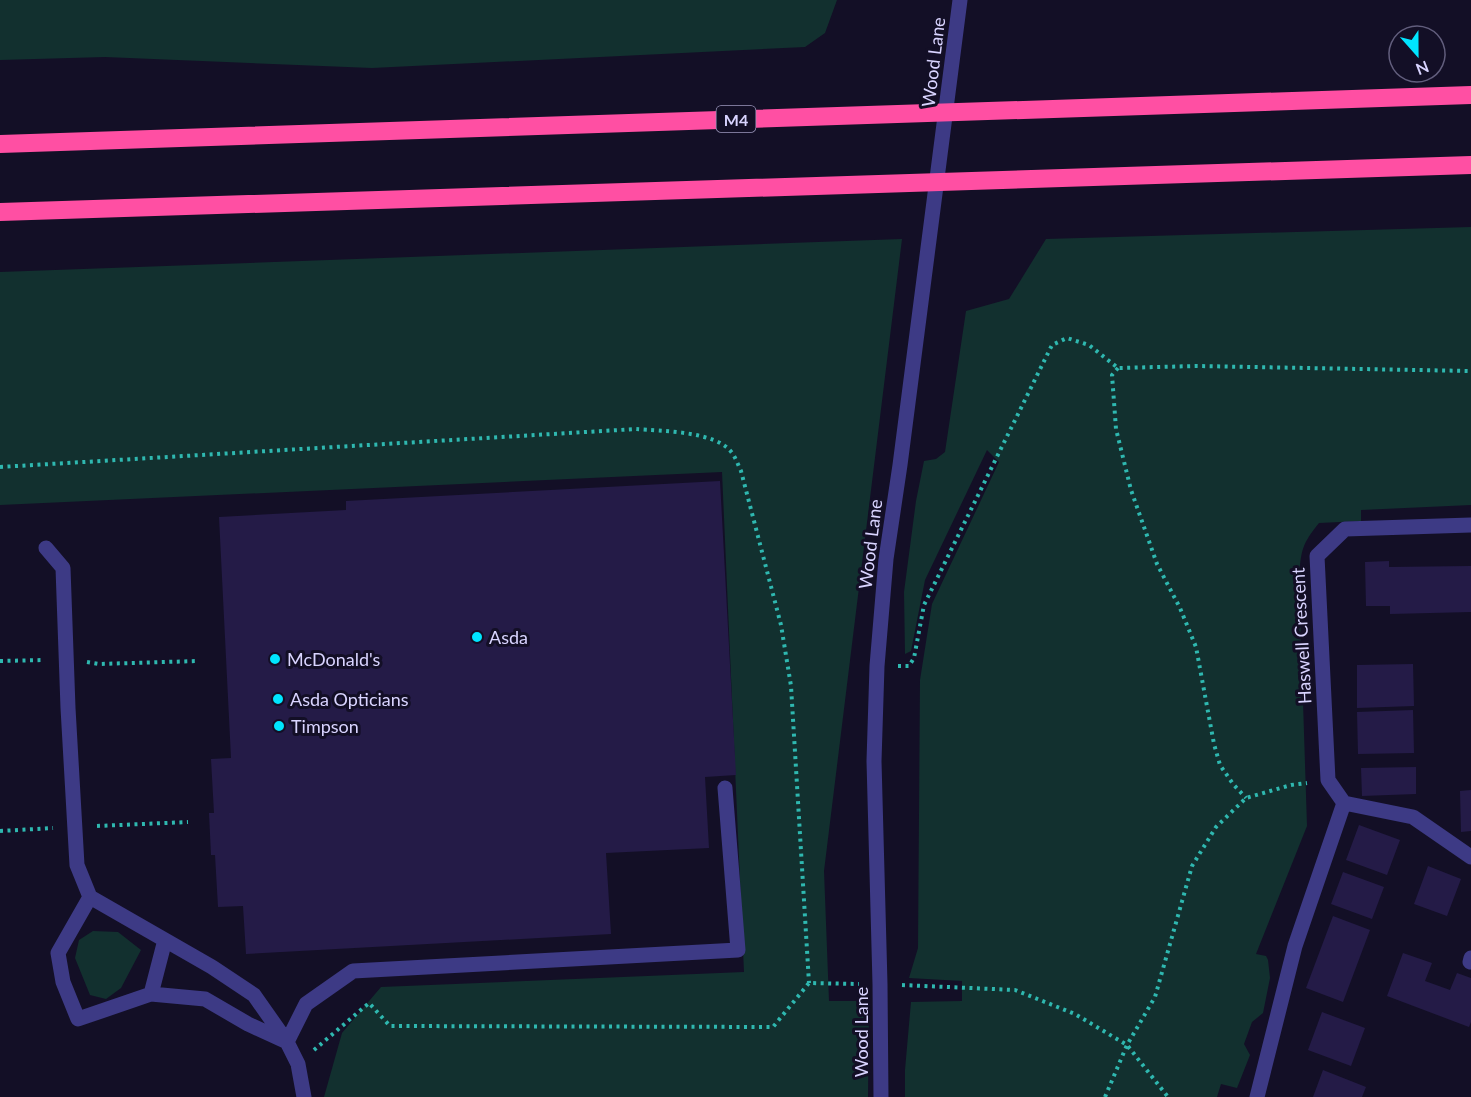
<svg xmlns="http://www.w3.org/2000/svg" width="1471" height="1097" font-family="Lato,sans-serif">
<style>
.green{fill:#12302f}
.building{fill:#241b47}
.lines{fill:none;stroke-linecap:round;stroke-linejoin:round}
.path{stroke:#2fb8b0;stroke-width:4;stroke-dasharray:3 4.5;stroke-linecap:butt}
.minor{stroke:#3d3a85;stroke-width:15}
.highway{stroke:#ff4fa3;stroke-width:18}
.poi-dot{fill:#00e5ff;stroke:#130f26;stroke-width:2}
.labels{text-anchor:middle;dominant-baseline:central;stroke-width:6;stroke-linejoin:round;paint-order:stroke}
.shield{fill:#130f26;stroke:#9e99be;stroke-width:1.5}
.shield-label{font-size:16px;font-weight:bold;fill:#d9d4ff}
.street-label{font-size:18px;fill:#d9d4ff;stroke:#130f26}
.poi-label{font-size:18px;fill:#d9d4ff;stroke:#130f26;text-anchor:start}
</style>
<rect width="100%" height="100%" fill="#130f26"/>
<!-- green -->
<path class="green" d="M0 0H837L825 33 805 47 372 68 105 57 0 60Z
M1471 227V505L1361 510V521L1319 523C1302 544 1301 550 1299 578L1307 826 1256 954 1266 956 1268 960 1270 978 1263 1013 1252 1022 1244 1044 1250 1055 1237 1088 1221 1084 1217 1097H905V1070L911 1002 962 1001V981L909 978 918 948 920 680 932 604 999 462 987 450 925 580 911 651 905 654 904 592 916 501 924 461 936 459 945 452 966 311 1009 299 1046 239Z
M902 239 824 871 829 1001H869L868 1097H324L342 1033 381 987 744 972 722 472 0 505V272Z
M93 931 118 932 141 950 121 988 106 999 90 995 75 958 79 940Z"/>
<!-- building -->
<path class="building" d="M720 481 736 775 705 777 709 848 606 853 611 934 246 954 243 906 218 907 215 855H211L209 813H214L211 759 231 758 219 517 346 510V501Z
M1389 561V567L1471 566V612L1390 614V606H1366L1365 562Z
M1413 664 1414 706 1357 708V665Z
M1413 710 1414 753 1358 754 1357 712Z
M1416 767V794L1362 796 1361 768Z
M1471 790V831L1461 832 1460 791Z
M1359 825 1400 840 1387 875 1346 860Z
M1428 866 1461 879 1447 916 1414 904Z
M1343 872 1384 887 1372 919 1331 904Z
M1333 916 1370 930 1343 1002 1306 988Z
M1403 953 1432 963 1425 981 1450 990 1457 973 1471 978V1022L1469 1027 1387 996Z
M1322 1012 1365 1028 1351 1066 1308 1050Z
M1323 1070 1366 1087 1362 1097H1313Z"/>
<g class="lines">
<!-- path -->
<path class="path" d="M1118 368 1112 375 1116 429 1131 490 1157 564 1180 608 1196 647 1214 744 1220 765 1233 784 1246 798
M0 467 636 429C661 431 717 431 732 453 736 458 738 465 741 471L781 625 791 686 809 983
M0 661 44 660
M87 662 99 664 198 661
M898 666H909L914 658 924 605 1052 345 1067 338 1089 345 1118 368 1197 366 1471 371
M97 826 188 822
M0 831 53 828
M902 985 1015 990 1075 1014 1127 1045 1168 1097
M314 1050 369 1003 390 1026 773 1027 809 983 859 984
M1105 1097 1127 1045 1155 997 1192 866 1216 827 1246 798 1291 785 1307 783"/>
<!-- minor -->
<path class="minor" d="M46 548 63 568 68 708 77 865 90 897 212 967 254 995 287 1042 298 1064 304 1097
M1344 803 1328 780 1317 556 1345 529 1471 525
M1344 803 1413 817 1471 857
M90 897 58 953 63 982 78 1019 151 994 205 999 248 1024 285 1041
M1470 962 1471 958
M151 994 165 940
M287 1042 306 1004 353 971 738 950 725 788
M881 1097 880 984 874 761 877 666 886 559 900 465 960 0
M1257 1097 1295 946 1344 803"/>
<!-- highway -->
<path class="highway" d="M0 144 1471 95
M0 212 1471 165"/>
</g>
<!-- markers -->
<g class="poi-dot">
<circle cx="477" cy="637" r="6"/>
<circle cx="275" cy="659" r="6"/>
<circle cx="278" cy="699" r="6"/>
<circle cx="279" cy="726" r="6"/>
</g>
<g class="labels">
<!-- shield labels -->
<rect class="shield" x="716.5" y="106" width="39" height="26" rx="4.5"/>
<g class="shield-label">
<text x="736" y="119">M4</text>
</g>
<!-- street labels -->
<g class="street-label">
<text transform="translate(933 62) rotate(-83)">Wood Lane</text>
<text transform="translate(870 544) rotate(-83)">Wood Lane</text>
<text transform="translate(1301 636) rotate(-93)">Haswell Crescent</text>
<text transform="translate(861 1032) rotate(-90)">Wood Lane</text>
</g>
<!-- poi labels -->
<g class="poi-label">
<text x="489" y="637">Asda</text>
<text x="287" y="659">McDonald's</text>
<text x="290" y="699">Asda Opticians</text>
<text x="291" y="726">Timpson</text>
</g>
</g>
<!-- north arrow -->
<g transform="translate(1417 54) rotate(159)"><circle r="28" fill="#130f26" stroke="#625e7d" stroke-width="1.5"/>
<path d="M0-4.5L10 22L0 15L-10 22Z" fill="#00e5ff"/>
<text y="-9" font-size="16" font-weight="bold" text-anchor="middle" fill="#d9d4ff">N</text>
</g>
</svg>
